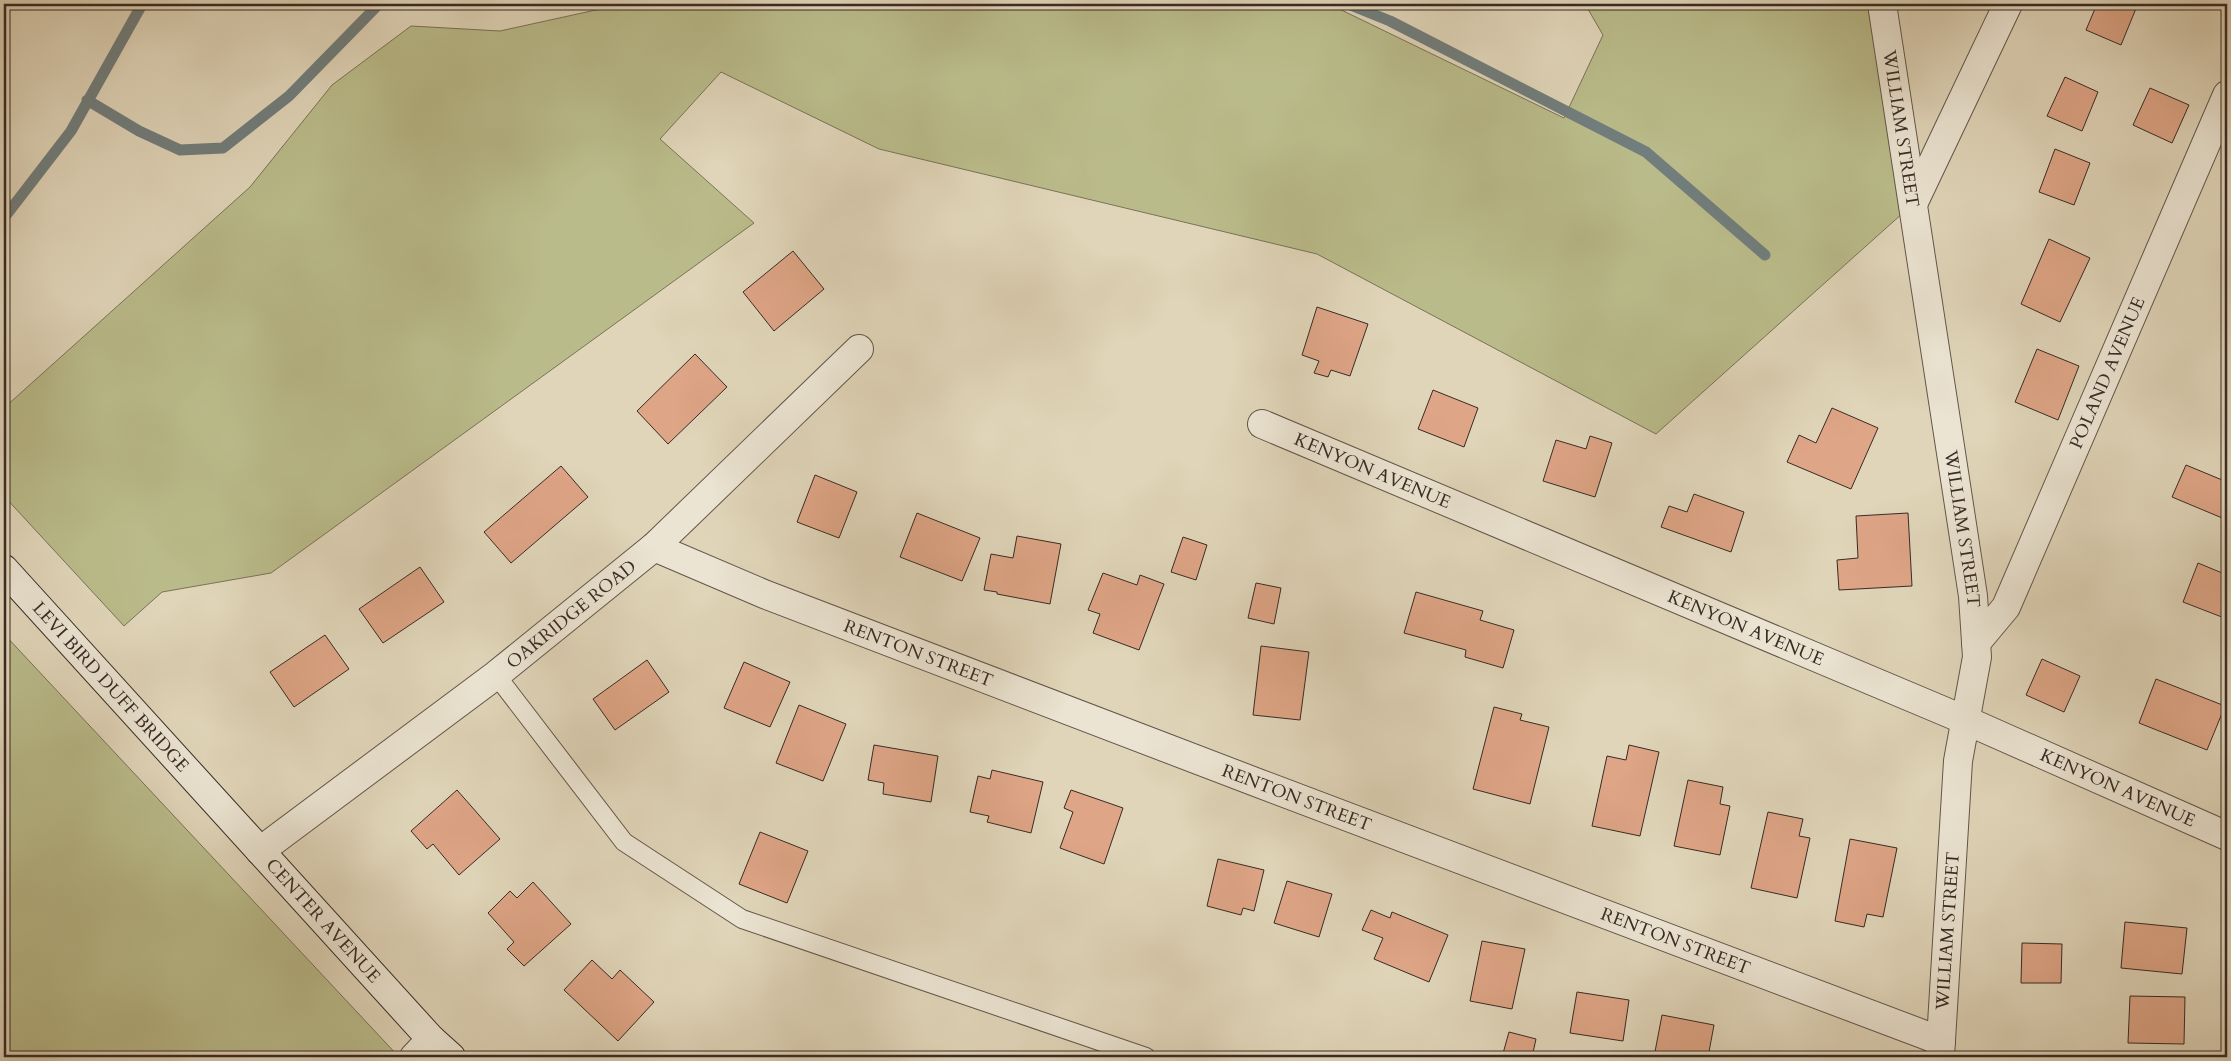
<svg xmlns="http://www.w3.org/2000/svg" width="2231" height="1061" font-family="Cardo,serif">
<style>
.green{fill:#babb8a;stroke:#797358}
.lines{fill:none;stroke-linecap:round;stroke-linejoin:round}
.stream{stroke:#717e7d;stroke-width:11}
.building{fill:#dea586;stroke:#382b25}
.lane-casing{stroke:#62564a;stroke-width:20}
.street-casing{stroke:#62564a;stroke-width:30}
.secondary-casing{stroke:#382b25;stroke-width:30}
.lane{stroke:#ebe4d2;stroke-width:18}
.street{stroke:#ebe4d2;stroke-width:28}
.secondary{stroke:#ebe4d2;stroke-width:28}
.labels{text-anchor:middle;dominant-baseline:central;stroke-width:4.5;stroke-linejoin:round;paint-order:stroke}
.street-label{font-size:18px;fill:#382b25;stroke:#ebe4d2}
</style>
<rect width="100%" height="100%" fill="#e0d5b9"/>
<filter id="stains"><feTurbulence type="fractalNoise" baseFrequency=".004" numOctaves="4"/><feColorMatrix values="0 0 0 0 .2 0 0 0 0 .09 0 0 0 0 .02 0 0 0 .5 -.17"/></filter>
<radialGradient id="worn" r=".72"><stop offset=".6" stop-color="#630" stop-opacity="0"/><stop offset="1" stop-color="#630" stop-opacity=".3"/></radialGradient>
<!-- green -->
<path class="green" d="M623 4H1329L1564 118 1603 35 1585 4H1882L1913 204 1656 434 1317 254 879 149 721 72 660 139 754 223 271 573 162 592 124 626 4 496V408L250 187 332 85 411 26 500 31Z
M4 634 399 1057H4Z"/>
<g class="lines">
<!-- stream -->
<path class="stream" d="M1348 4 1390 21 1646 152 1765 255
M87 100 139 131 180 150 223 148 289 96 379 4
M4 218 71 131 140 8"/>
</g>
<!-- building -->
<path class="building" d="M2097 4H2131L2137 6 2121 45 2086 30Z
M2065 77 2098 92 2082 131 2047 116Z
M2150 88 2189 105 2172 143 2133 125Z
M2055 149 2090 163 2074 205 2039 192Z
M2049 239 2090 258 2060 322 2021 304Z
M793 251 824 289 774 331 743 292Z
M1317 307 1368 324 1350 376 1331 370 1328 377 1314 373 1319 361 1302 355Z
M2037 349 2079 366 2058 420 2015 402Z
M695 354 727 387 668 444 637 411Z
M1433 390 1478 408 1464 447 1418 429Z
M1832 408 1878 428 1851 489 1787 462 1799 435 1816 443Z
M1590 436 1612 443 1595 497 1543 481 1556 440 1586 449Z
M2186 465 2227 482V520L2172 497Z
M561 466 588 497 511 563 484 532Z
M815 475 857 492 839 538 797 522Z
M1694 494 1744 512 1731 552 1661 527 1669 506 1687 512Z
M917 513 980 538 962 581 900 557Z
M1908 513 1912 586 1839 590 1837 560 1858 558 1856 516Z
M2227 524V536L2223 534Z
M1017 536 1061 544 1050 604 997 594V592L984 590 991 554 1013 558Z
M1183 537 1207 545 1196 580 1171 572Z
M2198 563 2227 575V619L2183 602Z
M420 567 444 602 383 643 359 609Z
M1103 573 1137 585 1140 575 1164 584 1139 650 1093 633 1100 614 1088 610Z
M1256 583 1281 588 1274 624 1248 618Z
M1416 592 1483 611 1480 620 1514 630 1503 668 1465 657 1466 650 1404 633Z
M325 635 349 669 294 707 270 672Z
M1261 646 1309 652 1300 720 1253 715Z
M2042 659 2080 676 2064 712 2026 695Z
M647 660 669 692 615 730 593 699Z
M744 662 790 682 770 727 724 708Z
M2156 679 2225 706 2207 750 2139 723Z
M799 705 846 724 823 781 776 763Z
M1494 707 1522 714 1520 720 1549 727 1530 804 1473 789Z
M874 745 938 756 931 802 883 794 884 783 868 780Z
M1629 745 1659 752 1640 836 1592 826 1607 756 1626 760Z
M992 770 1043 782 1031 833 987 822 989 816 970 812 978 776 990 779Z
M1688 780 1723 787 1720 804 1730 806 1720 855 1674 846Z
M457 790 500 839 459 875 433 844 427 849 411 831Z
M1071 790 1123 808 1104 864 1060 848 1073 812 1064 808Z
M1768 812 1803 819 1799 836 1810 838 1797 898 1751 888Z
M760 832 808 851 787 903 739 884Z
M1850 839 1897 848 1883 917 1867 914 1864 927 1835 921Z
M1218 859 1264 870 1254 911 1243 908 1241 915 1207 906Z
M1287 881 1332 894 1319 937 1274 923Z
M533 882 571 924 524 966 507 949 514 942 488 913 510 891 517 898Z
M1371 910 1390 918 1392 912 1448 935 1429 982 1374 959 1383 938 1362 930Z
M2125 922 2187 928 2182 974 2121 968Z
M1482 941 1525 949 1512 1009 1470 1001Z
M2022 943 2062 944 2061 983H2021Z
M592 960 612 979 620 970 654 1002 618 1041 564 990Z
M1577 992 1629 1000 1623 1041 1570 1033Z
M2130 996 2185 997 2184 1044 2128 1043Z
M1662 1015 1714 1025 1708 1057H1654Z
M1509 1032 1536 1039 1532 1057H1502Z"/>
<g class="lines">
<!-- lane casing -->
<g class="lane-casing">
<path id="lane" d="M496 675 624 842 742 919 1146 1057"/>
</g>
<!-- street casing -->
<g class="street-casing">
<g id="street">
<path id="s1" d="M1882 4 1973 596 1977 657 1958 761 1940 1057"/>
<path d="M1913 204 2008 4"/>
<path id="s2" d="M1262 424 1965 720 2227 836"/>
<path id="s3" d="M654 547 764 594 1258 783 1941 1041"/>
<path id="s4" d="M1976 643 2006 607 2227 95"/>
<path id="s5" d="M260 851 496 675 654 547 859 349"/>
<path d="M414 1057 431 1039"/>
</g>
</g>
<!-- secondary casing -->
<g class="secondary-casing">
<g id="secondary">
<path id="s6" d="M4 569 431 1039 451 1057"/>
</g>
</g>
<!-- lane -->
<use href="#lane" class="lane"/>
<!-- street -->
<use href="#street" class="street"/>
<!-- secondary -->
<use href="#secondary" class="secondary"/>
</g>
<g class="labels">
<!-- street labels -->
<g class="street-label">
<text stroke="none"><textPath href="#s1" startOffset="126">WILLIAM STREET</textPath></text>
<text stroke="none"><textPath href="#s4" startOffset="302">POLAND AVENUE</textPath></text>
<text stroke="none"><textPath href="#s2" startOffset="120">KENYON AVENUE</textPath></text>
<text stroke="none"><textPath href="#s1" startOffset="531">WILLIAM STREET</textPath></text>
<text stroke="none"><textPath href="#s5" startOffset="391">OAKRIDGE ROAD</textPath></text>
<text stroke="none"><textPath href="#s2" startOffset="525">KENYON AVENUE</textPath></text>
<text stroke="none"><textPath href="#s3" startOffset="285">RENTON STREET</textPath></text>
<text stroke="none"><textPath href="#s6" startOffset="159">LEVI BIRD DUFF BRIDGE</textPath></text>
<text stroke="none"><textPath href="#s2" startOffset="930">KENYON AVENUE</textPath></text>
<text stroke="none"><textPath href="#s3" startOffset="690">RENTON STREET</textPath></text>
<text stroke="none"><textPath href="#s6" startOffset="475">CENTER AVENUE</textPath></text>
<text transform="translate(1948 931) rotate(-86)">WILLIAM STREET</text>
<text stroke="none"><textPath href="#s3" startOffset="1095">RENTON STREET</textPath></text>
</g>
</g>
<!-- margin -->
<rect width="2231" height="1061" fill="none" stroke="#e0d5b9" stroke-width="20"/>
<rect x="5" y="5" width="2221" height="1051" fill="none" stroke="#382b25" stroke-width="2.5"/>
<rect x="10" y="10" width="2211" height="1041" fill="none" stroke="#382b25"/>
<rect width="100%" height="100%" filter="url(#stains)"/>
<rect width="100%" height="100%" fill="url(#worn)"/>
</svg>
